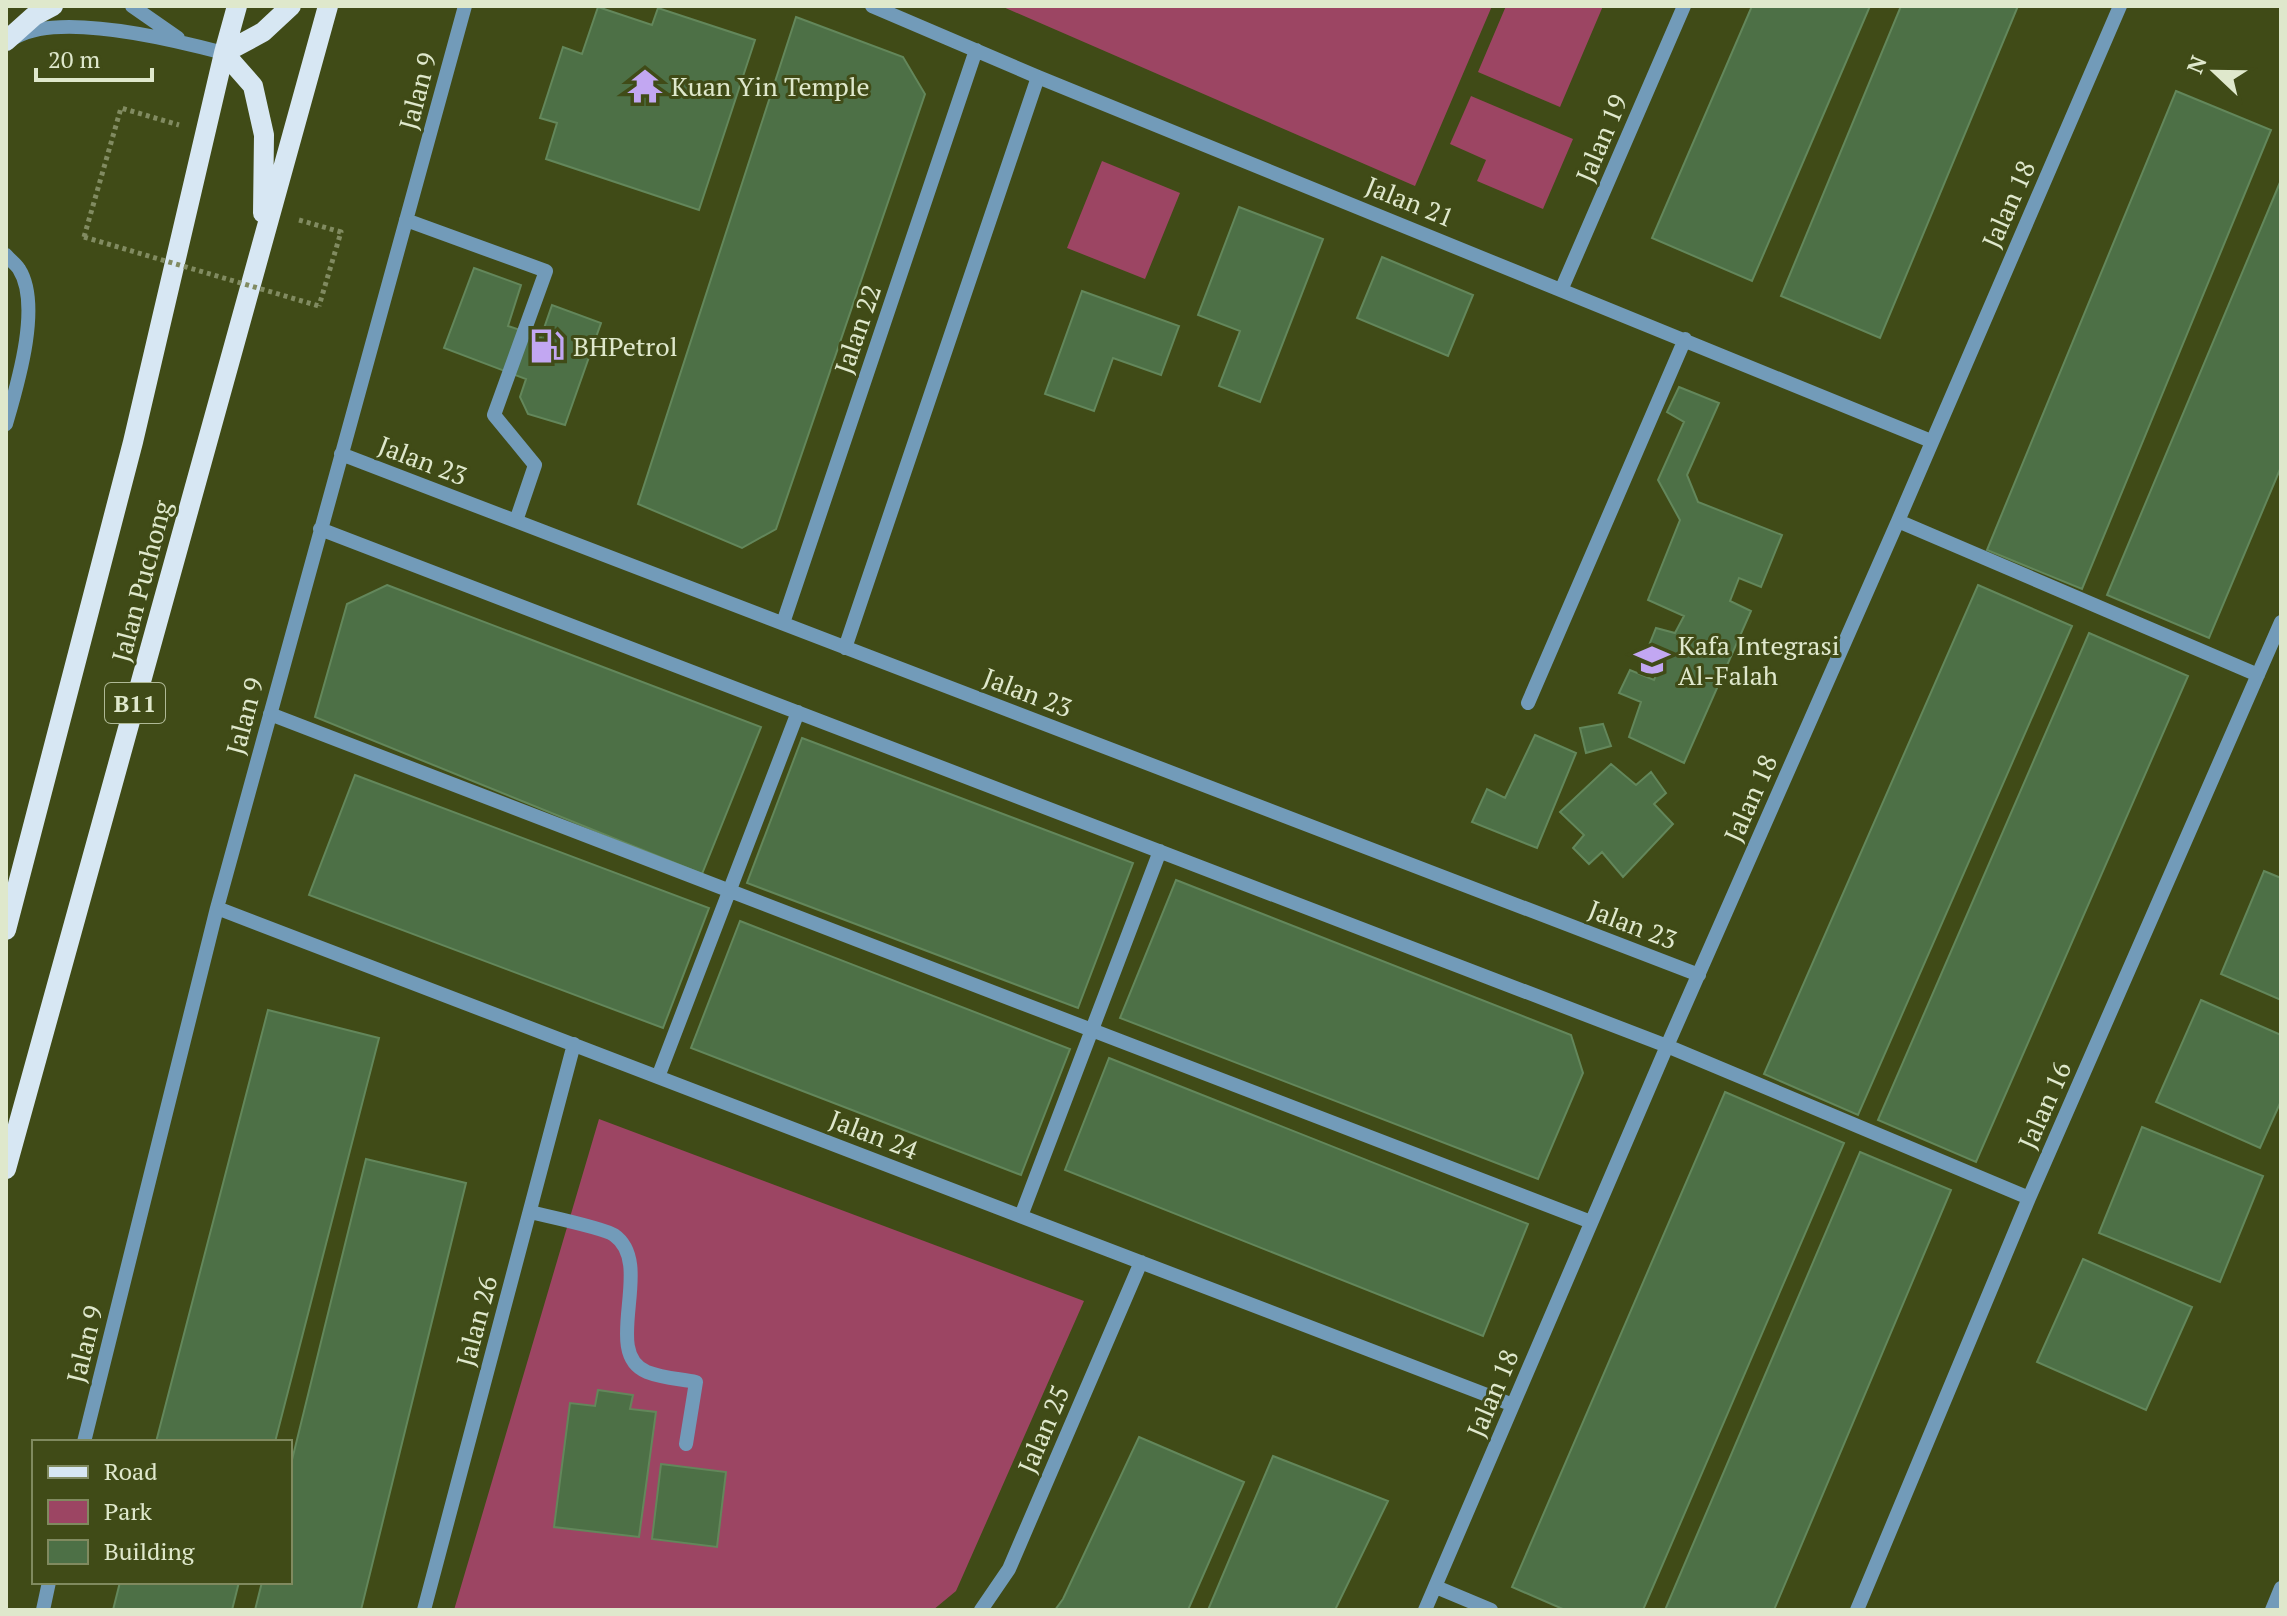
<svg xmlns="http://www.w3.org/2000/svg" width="2287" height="1616" font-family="'PT Serif',serif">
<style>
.green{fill:#9c4563}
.building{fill:#4d7046;stroke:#63875b;stroke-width:2}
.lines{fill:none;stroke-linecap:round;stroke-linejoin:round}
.path{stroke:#818b61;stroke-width:5;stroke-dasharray:4 4;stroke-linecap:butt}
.minor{stroke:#729bb9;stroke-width:14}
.major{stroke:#d7e7f3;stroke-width:20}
.path-bridge{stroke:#818b61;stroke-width:5;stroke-dasharray:4 4;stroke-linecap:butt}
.labels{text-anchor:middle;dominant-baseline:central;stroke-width:6;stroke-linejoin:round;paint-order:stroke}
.shield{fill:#404b17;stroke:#afb996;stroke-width:2}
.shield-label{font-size:24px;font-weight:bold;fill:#dfe8cc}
.poi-label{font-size:26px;fill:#dfe8cc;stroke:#404b17;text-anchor:start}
.street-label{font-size:26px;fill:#dfe8cc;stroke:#404b17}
</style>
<rect width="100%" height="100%" fill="#404b17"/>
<!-- green -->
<path class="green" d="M1001 6H1492L1415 186Z
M1506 6H1603L1560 107 1478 72Z
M1471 96 1573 139 1543 209 1477 181 1486 160 1450 144Z
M1102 161 1180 193 1145 279 1067 248Z
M599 1119 1084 1301 956 1591 933 1610H454Z"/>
<!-- building -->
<path class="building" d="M1752 6H1870L1752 281 1652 238Z
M1901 6H2018L1880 338 1781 296Z
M598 7 652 25 658 8 755 40 699 210 546 159 557 123 540 118 563 47 582 54Z
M796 17 903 57 925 94 776 529 742 548 638 504Z
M2176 91 2271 130 2082 589 1987 550Z
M2281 180V467L2209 638 2107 595Z
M1239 207 1323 239 1260 402 1219 386 1240 331 1198 315Z
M1382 257 1473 295 1448 356 1357 318Z
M474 268 521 285 508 326 541 337 552 305 601 323 565 425 528 414 520 397 526 379 444 348Z
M1082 291 1179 326 1161 375 1113 358 1094 411 1045 394Z
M1679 387 1719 403 1687 475 1698 502 1782 535 1761 587 1739 578 1730 601 1751 611 1684 763 1629 737 1641 702 1619 693 1630 670 1654 680 1662 660 1646 653 1656 628 1675 633 1684 616 1648 600 1680 520 1658 480 1684 422 1667 412Z
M387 585 761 727 702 874 315 717 347 604Z
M1978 585 2072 626 1858 1115 1764 1074Z
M2089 633 2188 676 1976 1162 1878 1120Z
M1603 724 1611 746 1586 753 1580 728Z
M1535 735 1576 753 1537 848 1472 822 1487 789 1505 798Z
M802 738 1133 863 1078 1008 747 883Z
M1611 764 1636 785 1651 772 1666 793 1654 804 1673 824 1623 877 1602 852 1589 864 1573 848 1584 835 1560 812Z
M355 775 709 908 663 1028 309 895Z
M2264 871 2281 878V1000L2221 974Z
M1176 880 1571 1035 1583 1073 1538 1179 1120 1018Z
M740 921 1070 1049 1021 1175 691 1048Z
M2201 1000 2281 1035V1101L2260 1148 2156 1102Z
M268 1010 379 1038 275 1442H156Z
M1109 1058 1528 1224 1483 1336 1065 1170Z
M1725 1092 1844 1143 1643 1610H1565L1512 1587Z
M2142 1127 2263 1176 2220 1282 2099 1233Z
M1860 1152 1951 1190 1774 1610H1665Z
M366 1159 466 1183 361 1610H255L262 1582H290V1468Z
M2083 1259 2192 1307 2146 1410 2037 1362Z
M598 1390 633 1395 630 1409 656 1412 639 1537 554 1527 570 1403 595 1406Z
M1139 1437 1244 1482 1188 1610H1055L1063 1599Z
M1273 1456 1388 1501 1335 1610H1208Z
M661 1464 726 1472 717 1547 652 1539Z
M120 1582H239L232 1610H113Z"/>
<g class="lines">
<!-- path -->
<path class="path" d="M299 220 341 232 319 306
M84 237 121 108 179 125"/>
<!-- minor -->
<path class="minor" d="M132 6 178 38
M872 6 1038 77 1931 441
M16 37C61 12 175 40 224 53
M406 220 546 271 494 415 535 465 516 521
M6 255C10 260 16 264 19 269 42 305 17 386 6 424
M1562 288 1684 6
M341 454 1699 975
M1898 521 2258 675
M320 529 1667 1046 2029 1198
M783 623 976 50
M845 648 1038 77
M1528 703 1685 339
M270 714 1591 1222
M217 908 1513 1405
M658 1077 798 712
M530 1212C546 1216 604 1228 614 1235 656 1264 600 1353 647 1372 662 1378 681 1379 696 1382L686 1444
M1021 1216 1160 851
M84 1442 217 908 465 6
M1436 1587 1491 1610
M43 1610 49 1582
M424 1610 574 1044
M981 1610 1009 1569 1141 1262
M1425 1610 1667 1046 1898 521 2120 6
M1857 1610 2029 1198 2281 622
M2272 1610 2281 1588"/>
<!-- major -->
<path class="major" d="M6 41 34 16 53 6
M224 53 253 86 264 135 263 213
M224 53 263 32 291 6
M6 930 133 442 224 53 237 6
M6 1169 328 6"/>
<!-- path-bridge -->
<path class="path-bridge" d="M84 237 319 306"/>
</g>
<!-- icons -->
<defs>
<g id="temple-bare" transform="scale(2.76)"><path d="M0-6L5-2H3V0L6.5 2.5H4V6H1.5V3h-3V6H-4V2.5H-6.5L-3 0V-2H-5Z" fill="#c2a7f2" stroke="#404b17" stroke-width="2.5" paint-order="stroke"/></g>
<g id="fuel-bare" transform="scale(2.76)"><path d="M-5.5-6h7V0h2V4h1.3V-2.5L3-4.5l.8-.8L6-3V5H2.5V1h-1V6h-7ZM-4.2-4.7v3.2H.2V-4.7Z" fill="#c2a7f2" stroke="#404b17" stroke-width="2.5" paint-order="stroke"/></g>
<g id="school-bare" transform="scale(2.76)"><path d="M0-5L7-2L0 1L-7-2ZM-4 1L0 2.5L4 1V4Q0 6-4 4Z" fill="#c2a7f2" stroke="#404b17" stroke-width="2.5" paint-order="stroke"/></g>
</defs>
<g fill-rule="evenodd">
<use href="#temple-bare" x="645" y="86"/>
<use href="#fuel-bare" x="547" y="346"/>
<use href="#school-bare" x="1652" y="660"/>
</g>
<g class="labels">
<!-- shield labels -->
<rect class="shield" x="105" y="683" width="60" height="40" rx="6"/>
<g class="shield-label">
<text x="135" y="703">B11</text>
</g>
<!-- poi labels -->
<g class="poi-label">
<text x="671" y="86">Kuan Yin Temple</text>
<text x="573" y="346">BHPetrol</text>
<text x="1678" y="645">Kafa Integrasi<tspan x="1678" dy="30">Al-Falah</tspan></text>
</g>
<!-- street labels -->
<g class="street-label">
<text transform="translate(417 91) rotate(-75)">Jalan 9</text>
<text transform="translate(1601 138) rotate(-67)">Jalan 19</text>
<text transform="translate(1410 201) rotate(22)">Jalan 21</text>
<text transform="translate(2008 204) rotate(-66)">Jalan 18</text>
<text transform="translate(857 329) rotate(-71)">Jalan 22</text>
<text transform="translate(423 460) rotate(21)">Jalan 23</text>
<text transform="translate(141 581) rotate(-75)">Jalan Puchong</text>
<text transform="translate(1028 692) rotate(21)">Jalan 23</text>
<text transform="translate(244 716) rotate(-75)">Jalan 9</text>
<text transform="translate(1750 798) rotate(-66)">Jalan 18</text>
<text transform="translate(1633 924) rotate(21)">Jalan 23</text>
<text transform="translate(2044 1105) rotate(-66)">Jalan 16</text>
<text transform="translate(874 1134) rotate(21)">Jalan 24</text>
<text transform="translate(476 1321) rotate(-75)">Jalan 26</text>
<text transform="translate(84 1344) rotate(-76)">Jalan 9</text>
<text transform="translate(1492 1393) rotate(-67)">Jalan 18</text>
<text transform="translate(1043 1429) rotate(-67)">Jalan 25</text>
</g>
</g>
<!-- border -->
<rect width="2287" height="1616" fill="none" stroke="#dfe8cc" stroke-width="16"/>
<!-- legend -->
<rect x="32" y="1440" width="260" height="144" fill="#404b17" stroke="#808a5f" stroke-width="2"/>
<rect x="48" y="1466" width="40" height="12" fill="#d7e7f3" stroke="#808a5f" stroke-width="2"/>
<text x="104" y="1480" font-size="24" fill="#dfe8cc">Road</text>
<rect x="48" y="1500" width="40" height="24" fill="#9c4563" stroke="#808a5f" stroke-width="2"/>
<text x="104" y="1520" font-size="24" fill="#dfe8cc">Park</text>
<rect x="48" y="1540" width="40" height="24" fill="#4d7046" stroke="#808a5f" stroke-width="2"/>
<text x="104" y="1560" font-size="24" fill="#dfe8cc">Building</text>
<!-- north arrow -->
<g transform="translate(2215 72) rotate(292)" stroke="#404b17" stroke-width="6" paint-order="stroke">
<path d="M0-6L14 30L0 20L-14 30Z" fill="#dfe8cc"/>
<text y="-12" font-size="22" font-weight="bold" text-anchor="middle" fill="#dfe8cc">N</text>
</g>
<!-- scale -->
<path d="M36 68v12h116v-12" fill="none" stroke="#dfe8cc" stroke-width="4"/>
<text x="48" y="68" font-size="24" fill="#dfe8cc" stroke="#404b17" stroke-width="6" paint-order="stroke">20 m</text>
</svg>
